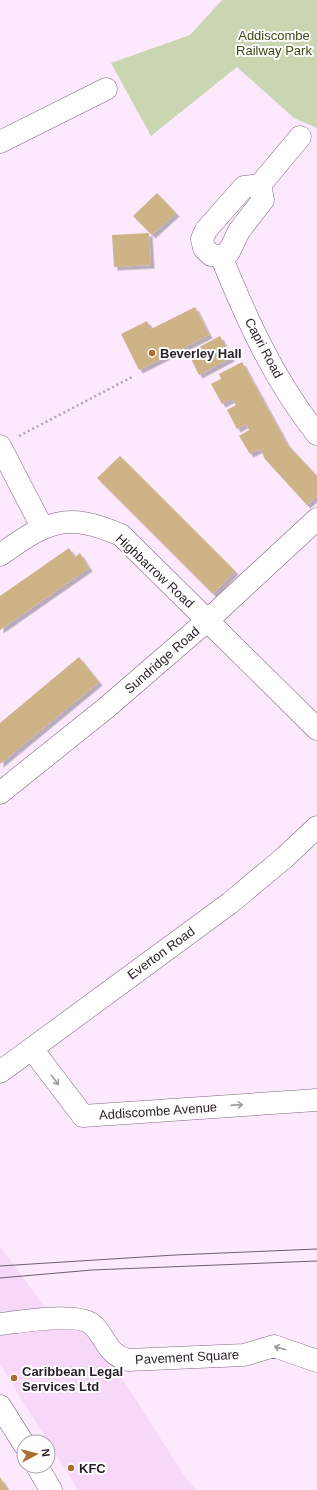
<svg xmlns="http://www.w3.org/2000/svg" width="317" height="1490" font-family="Arial,sans-serif">
<style>
.built{fill:#f7d8f9}
.green{fill:#cad5b2}
.building{fill:#ceb387;filter:url(#shadow)}
.lines{fill:none;stroke-linecap:round;stroke-linejoin:round}
.minor-casing{stroke:#7c667e;stroke-width:23}
.major-casing{stroke:#7c667e;stroke-width:23}
.path{stroke:#b1a1b2;stroke-width:2.5;stroke-dasharray:2 3;stroke-linecap:butt}
.minor{stroke:#fff;stroke-width:22}
.major{stroke:#fff;stroke-width:22}
.tram{stroke:#6c606c;stroke-width:1}
.oneway{stroke:#9e9a9e}
.poi-dot{fill:#ab6f31;stroke:#fdfefd;stroke-width:1.5}
.labels{text-anchor:middle;dominant-baseline:central;stroke-width:4;stroke-linejoin:round;paint-order:stroke}
.park-label{font-size:13px;fill:#3e4a15;stroke:#fdfefd}
.street-label{font-size:13px;fill:#281f28;stroke:#fdfefd}
.poi-label{font-size:13px;font-weight:bold;fill:#281f28;stroke:#fdfefd;text-anchor:start}
</style>
<defs>
<filter id="shadow"><feDropShadow dx="3.5" dy="3.5" stdDeviation="0" flood-color="#0004"/></filter>
</defs>
<rect width="100%" height="100%" fill="#fde9fe"/>
<!-- built -->
<path class="built" d="M0 1246 62 1331 78 1328 94 1335 186 1478 196 1490H78L0 1364Z"/>
<!-- green -->
<path class="green" d="M222 0H317V128L294 118 237 67 151 136 111 63 190 35Z"/>
<!-- building -->
<path class="building" d="M157 193 176 213 152 235 133 216Z
M149 233 151 265 114 267 112 235Z
M195 307 209 335 139 370 121 334 147 321 151 329Z
M220 336 231 358 199 375 188 353Z
M242 362 287 444 317 476V496L307 505 265 459 260 449 250 454 239 436 249 430 246 424 237 429 227 410 236 405 232 399 222 404 211 384 221 379 219 374Z
M120 456 235 571 213 594 97 478Z
M69 548 75 557 80 553 89 568 0 630V596Z
M79 657 99 682 0 764V723Z
M0 1477 8 1490H0Z"/>
<g class="lines">
<!-- minor casing -->
<g class="minor-casing">
<path id="minor" d="M0 142 106 89
M260 185 263 200 239 231 229 252 221 256 211 255 204 248 202 239 206 230 244 187 260 185 300 137
M221 256C246 318 275 382 317 434
M0 446 42 527
M0 555C47 522 65 511 121 535L317 729
M0 793 106 708 208 620 317 519
M32 1049 83 1116 317 1100
M0 1072 230 903 284 858 317 827
M0 1324C19 1322 81 1311 94 1326 107 1340 107 1354 128 1360L244 1355 274 1346 317 1361"/>
</g>
<!-- major casing -->
<g class="major-casing">
<path id="major" d="M0 1406 24 1444
M37 1466 51 1490"/>
</g>
<!-- path -->
<path class="path" d="M19 436 134 376"/>
<!-- minor -->
<use href="#minor" class="minor"/>
<!-- major -->
<use href="#major" class="major"/>
<!-- tram -->
<path class="tram" d="M0 1266 175 1255 317 1249
M0 1278 92 1270 317 1261"/>
</g>
<!-- one-way arrows -->
<defs><path id="oneway-shaft" d="M-6 0H5M1.5-3L5.5 0L1.5 3" fill="none" stroke-width="1.6" stroke-linecap="round" stroke-linejoin="round"/></defs>
<g class="oneway">
<use href="#oneway-shaft" transform="translate(55 1080) rotate(53)"/>
<use href="#oneway-shaft" transform="translate(237 1105) rotate(-4)"/>
<use href="#oneway-shaft" transform="translate(280 1348) rotate(-164)"/>
</g>
<!-- markers -->
<g class="poi-dot">
<circle cx="152" cy="353" r="4"/>
<circle cx="14" cy="1378" r="4"/>
<circle cx="71" cy="1468" r="4"/>
</g>
<g class="labels">
<!-- park labels -->
<g class="park-label">
<text x="274" y="35">Addiscombe<tspan x="274" dy="15">Railway Park</tspan></text>
</g>
<!-- street labels -->
<g class="street-label">
<text transform="translate(264 348) rotate(62)">Capri Road</text>
<text transform="translate(155 571) rotate(43)">Highbarrow Road</text>
<text transform="translate(162 660) rotate(-41)">Sundridge Road</text>
<text transform="translate(161 953) rotate(-36)">Everton Road</text>
<text transform="translate(158 1111) rotate(-4)">Addiscombe Avenue</text>
<text transform="translate(187 1357) rotate(-3)">Pavement Square</text>
</g>
<!-- poi labels -->
<g class="poi-label">
<text x="160" y="353">Beverley Hall</text>
<text x="22" y="1371">Caribbean Legal<tspan x="22" dy="15">Services Ltd</tspan></text>
<text x="79" y="1468">KFC</text>
</g>
</g>
<!-- north arrow -->
<g transform="translate(36 1454) rotate(83)"><circle r="19" fill="#fdfefd" stroke="#a8a5a8"/>
<path d="M0-3L7 15L0 10L-7 15Z" fill="#ab6f31"/>
<text y="-6" font-size="11" font-weight="bold" text-anchor="middle" fill="#281f28">N</text>
</g>
</svg>
